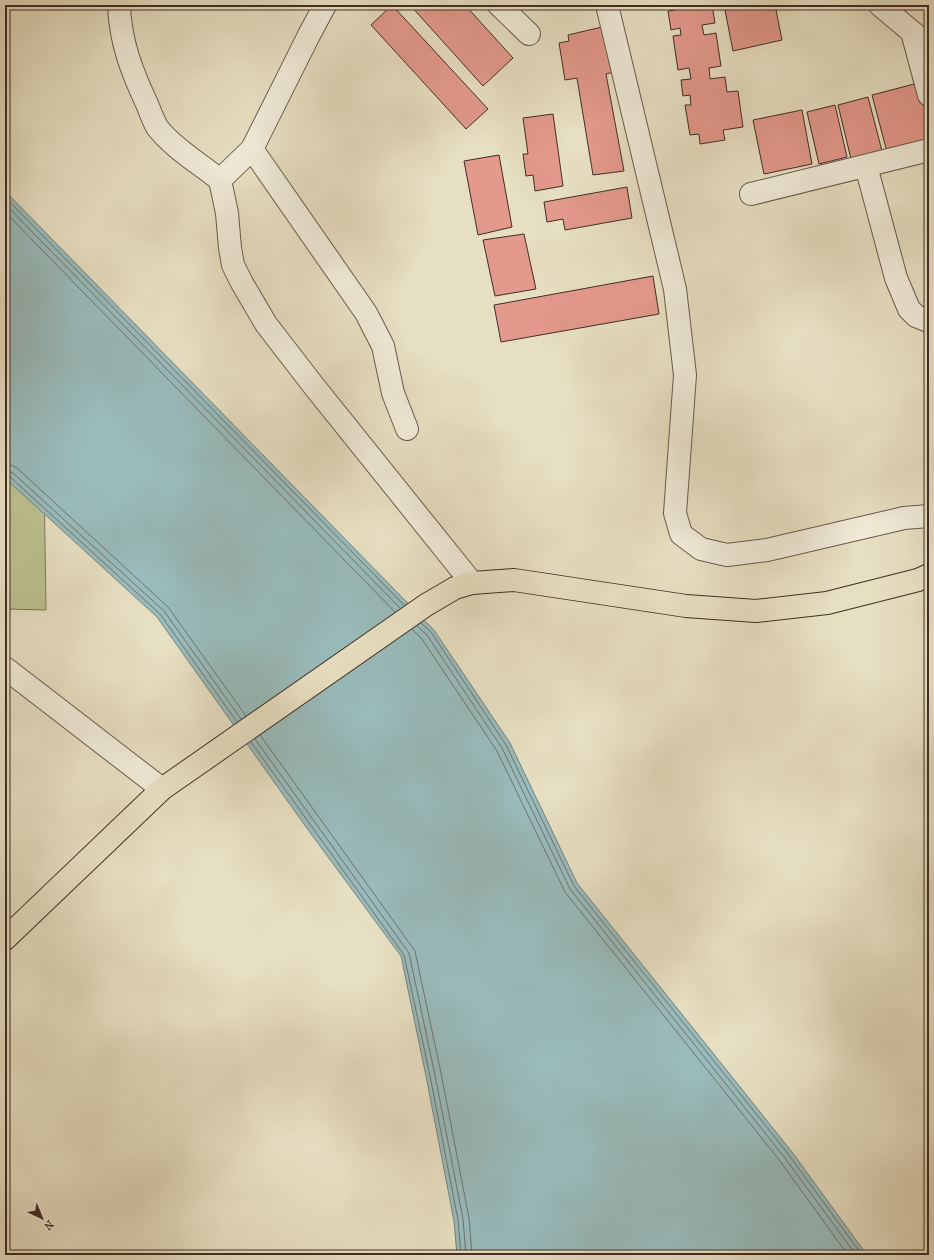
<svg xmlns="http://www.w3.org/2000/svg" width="934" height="1260" font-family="'IM FELL French Canon',serif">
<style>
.green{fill:#bcc08f;stroke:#7e775a}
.water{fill:#9bb;stroke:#75837f}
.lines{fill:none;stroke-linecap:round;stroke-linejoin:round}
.shore{stroke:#6c7470;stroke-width:1}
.building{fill:#e3998c;stroke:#402e25}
.street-casing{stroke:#6a5a4c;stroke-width:24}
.primary-casing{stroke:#402e25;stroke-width:24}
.street{stroke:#efead7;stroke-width:22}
.primary{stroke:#e7dfc2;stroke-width:22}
</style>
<rect width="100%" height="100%" fill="#e7dfc2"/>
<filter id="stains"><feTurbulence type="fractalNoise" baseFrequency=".005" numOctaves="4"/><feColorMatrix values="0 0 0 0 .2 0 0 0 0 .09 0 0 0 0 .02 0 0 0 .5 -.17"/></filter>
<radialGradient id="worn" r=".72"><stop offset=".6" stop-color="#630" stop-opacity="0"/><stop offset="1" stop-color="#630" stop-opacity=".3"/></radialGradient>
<!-- green -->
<path class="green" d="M5 431 44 474 46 610 5 609Z"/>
<!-- water -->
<path class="water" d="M5 191 434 630 510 743 577 883 792 1152 867 1255H457L454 1221 426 1076 401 956 306 827 157 617 5 478Z"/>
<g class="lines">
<!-- shore -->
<path class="shore" d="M5 197 404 605
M5 204 400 608
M5 212 395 612
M5 464 11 465 17 468 168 607 246 716
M5 470 13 473 164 611 241 719
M5 475 9 476 160 614 237 722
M421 623 431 632 506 745 574 886 789 1155 862 1255
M417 626 427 635 502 748 570 889 785 1158 856 1255
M412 629 422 639 497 751 565 892 780 1161 848 1255
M260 735 415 951 441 1073 469 1218 472 1255
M255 739 409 953 435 1075 463 1219 466 1255
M251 742 404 955 430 1076 458 1220 461 1255"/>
</g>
<!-- building -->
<path class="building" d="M392 5 488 109 466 129 371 25Z
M410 5H465L513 58 483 86Z
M674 5H712L715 23 702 25 704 35 716 33 721 66 709 68 710 79 725 77 727 92 738 91 743 127 723 130 725 140 700 144 699 134 690 135 685 105H691L690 95 683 96 681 80 691 79 689 68 678 70 673 36 681 35 680 28 671 30 668 11 675 10Z
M724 5H775L782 40 733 51Z
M606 26 618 71 606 74 624 171 593 175 577 78 565 80 559 43 569 41 568 35Z
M918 83 929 123V141L887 152 872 95Z
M868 97 882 151 851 159 838 105Z
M835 105 847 157 819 164 807 112Z
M802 110 812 164 764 174 753 120Z
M553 114 563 186 535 191 533 175 526 176 523 154H528L523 118Z
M499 155 512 227 478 235 464 161Z
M627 187 632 218 565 230 563 219 547 222 544 202Z
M524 234 536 289 495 296 483 240Z
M653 276 659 314 501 342 494 305Z"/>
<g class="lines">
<!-- street casing -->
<g class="street-casing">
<path id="street" d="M119 5C120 41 132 72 147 104 150 111 153 120 157 127 171 146 201 165 220 180L227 213 230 248 233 265 242 283 266 324 313 385 472 583
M499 5 529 34
M607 5 675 289 685 375 675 513 681 534 701 549 727 555 767 550 904 518 929 516
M880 5 924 42
M912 32 929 95
M252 149 366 313 383 346 393 393 407 429
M866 166 896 278 909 309 916 316 926 320 929 319
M220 180 252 149 309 35 325 5
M751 194 929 150
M5 668 162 789"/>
</g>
<!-- primary casing -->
<g class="primary-casing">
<path id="primary" d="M5 939 162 789 426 605 455 588 472 583 514 580 686 606 756 611 827 603 918 580 929 575"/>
</g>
<!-- street -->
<use href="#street" class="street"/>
<!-- primary -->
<use href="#primary" class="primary"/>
</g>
<!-- margin -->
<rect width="934" height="1260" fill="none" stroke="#e7dfc2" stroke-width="20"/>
<rect x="6" y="6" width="922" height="1248" fill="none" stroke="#402e25" stroke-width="2"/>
<rect x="10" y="10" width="914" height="1240" fill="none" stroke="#402e25"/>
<!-- north arrow -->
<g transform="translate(42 1218) rotate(136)" stroke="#efead7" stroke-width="3" paint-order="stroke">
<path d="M0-3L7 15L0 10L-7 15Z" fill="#402e25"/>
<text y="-6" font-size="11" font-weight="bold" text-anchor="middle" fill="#402e25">N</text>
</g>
<rect width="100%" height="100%" filter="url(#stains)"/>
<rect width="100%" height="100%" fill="url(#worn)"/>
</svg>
